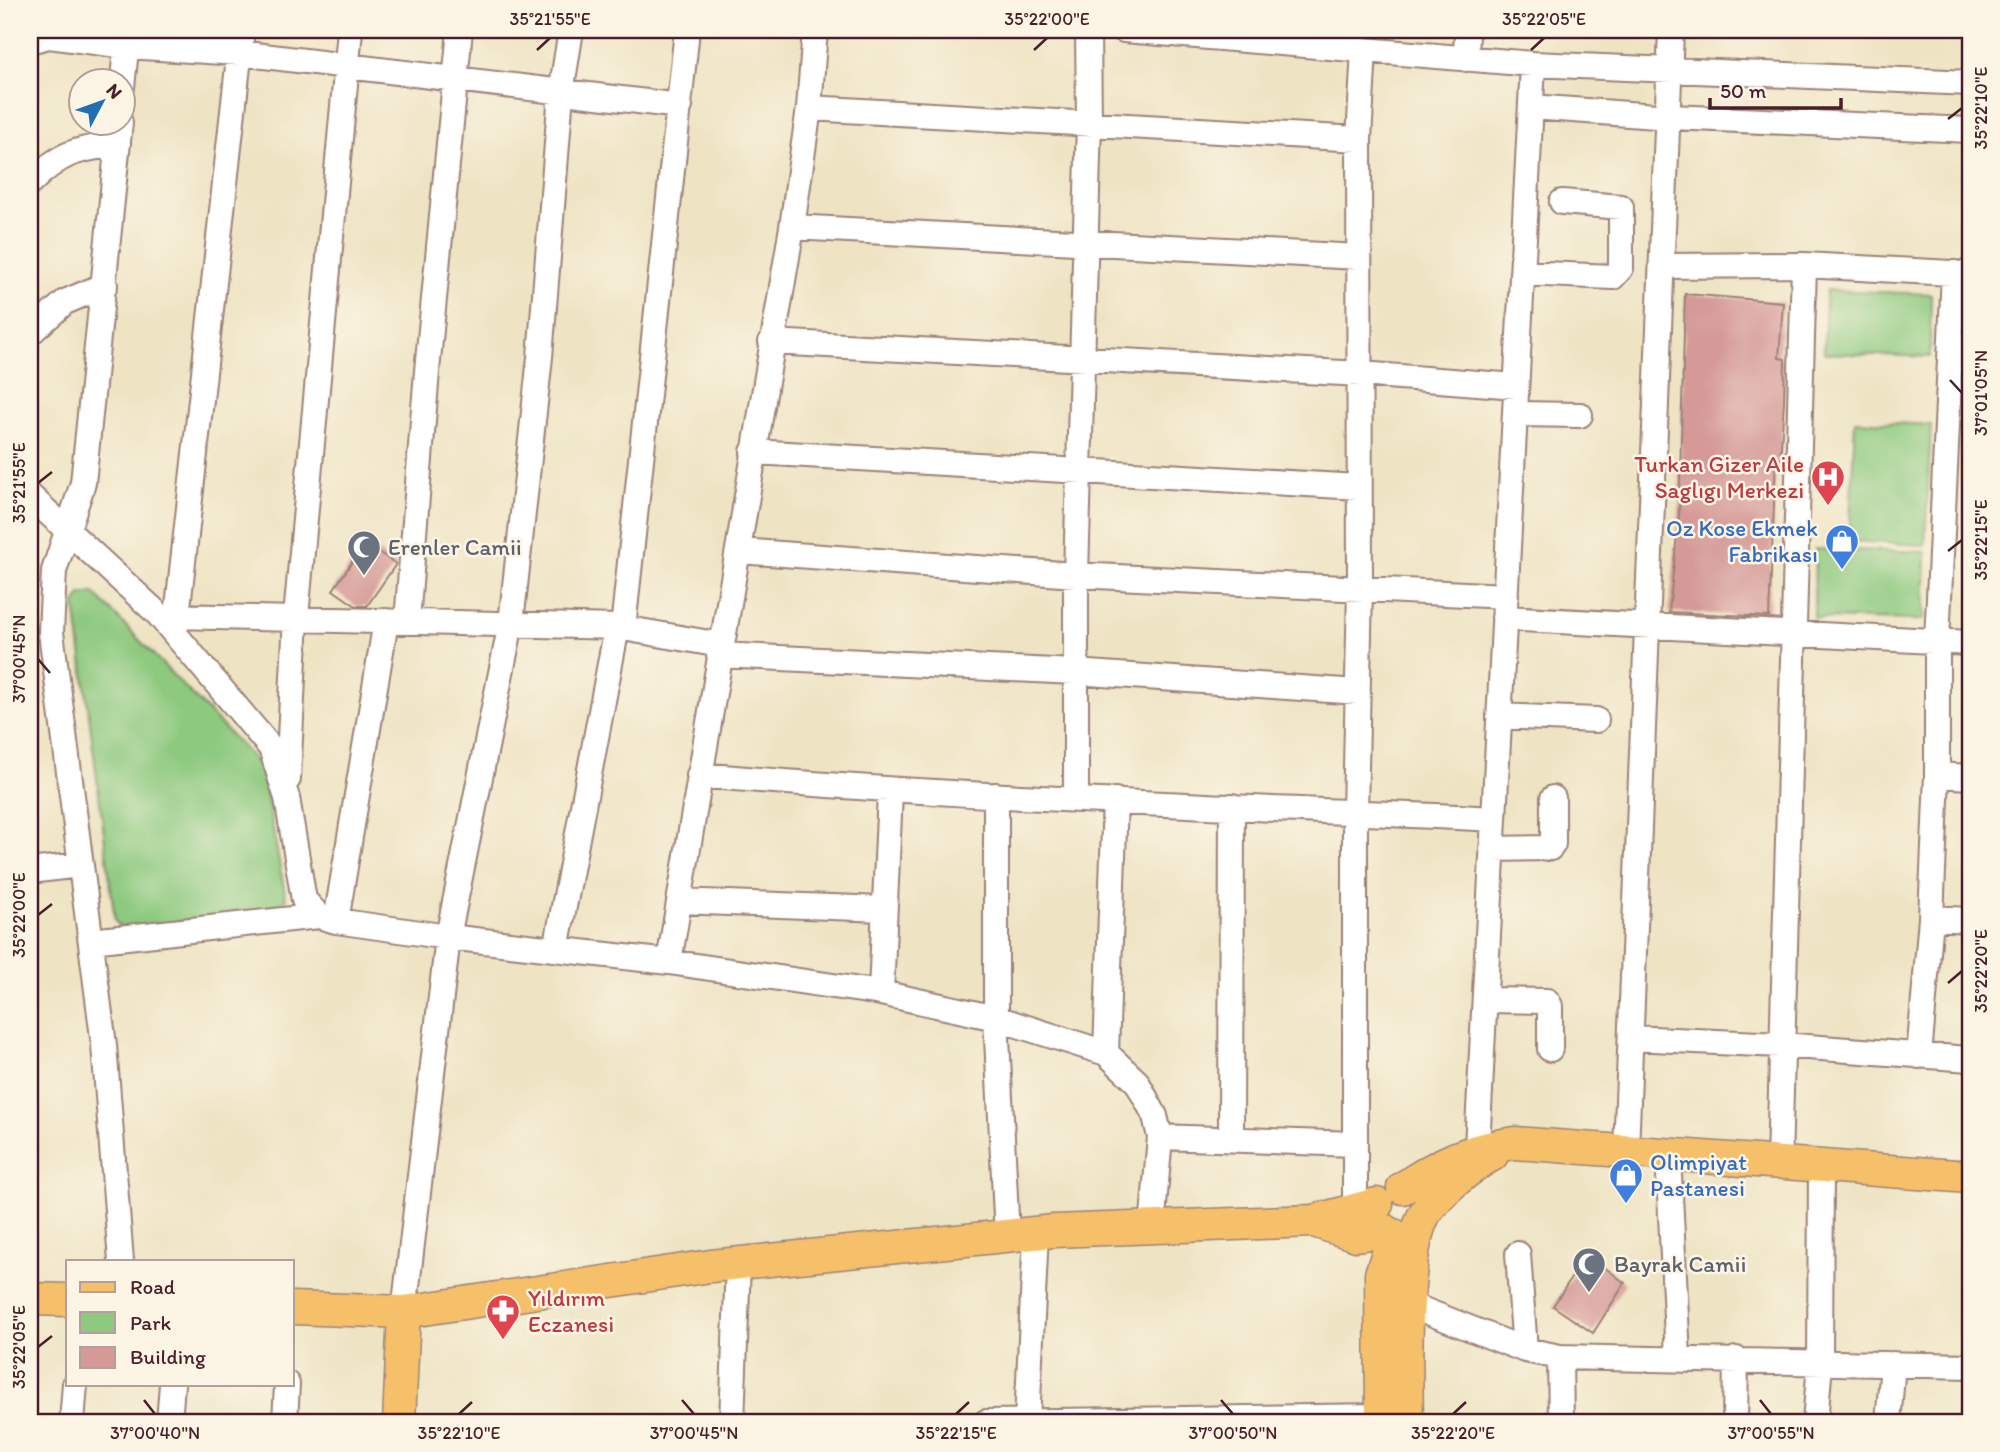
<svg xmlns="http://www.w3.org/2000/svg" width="2000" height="1452" font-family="Itim,sans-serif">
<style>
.built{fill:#f7d0cb}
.green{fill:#8dc97f;stroke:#6c7455;stroke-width:2}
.building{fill:#d59a97}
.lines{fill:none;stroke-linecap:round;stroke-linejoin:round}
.minor-casing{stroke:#9c8278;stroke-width:28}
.major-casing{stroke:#9c8278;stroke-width:35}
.minor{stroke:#fff;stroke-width:24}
.major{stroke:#f6c06b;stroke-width:32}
.ticks{fill:none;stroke:#4a1f2b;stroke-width:2.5}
.labels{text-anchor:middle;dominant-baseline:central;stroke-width:5;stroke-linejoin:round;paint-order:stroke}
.health-label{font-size:23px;fill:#be3a42;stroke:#fcf5e5;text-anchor:end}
.shop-label{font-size:23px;fill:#366cbe;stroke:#fcf5e5;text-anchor:end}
.worship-label{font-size:23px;fill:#5b616d;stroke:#fcf5e5;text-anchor:start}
.neatline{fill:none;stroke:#4a1f2b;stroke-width:2.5}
.ticks-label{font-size:18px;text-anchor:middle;fill:#4a1f2b}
</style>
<rect width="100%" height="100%" fill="#fcf5e5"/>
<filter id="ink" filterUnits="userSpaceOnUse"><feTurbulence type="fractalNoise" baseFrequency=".0143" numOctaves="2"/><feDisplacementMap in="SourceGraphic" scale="14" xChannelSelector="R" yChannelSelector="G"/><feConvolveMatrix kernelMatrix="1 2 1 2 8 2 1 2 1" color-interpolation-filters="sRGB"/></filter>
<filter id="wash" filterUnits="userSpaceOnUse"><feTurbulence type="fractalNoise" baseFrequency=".00686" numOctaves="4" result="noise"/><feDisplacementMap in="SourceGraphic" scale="28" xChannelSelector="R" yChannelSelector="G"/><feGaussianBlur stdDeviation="1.57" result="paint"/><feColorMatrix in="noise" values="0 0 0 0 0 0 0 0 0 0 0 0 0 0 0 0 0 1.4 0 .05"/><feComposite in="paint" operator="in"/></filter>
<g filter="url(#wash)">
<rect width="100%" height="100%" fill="#eee4c4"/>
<!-- built -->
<path class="built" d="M1963 669 1970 670V771H1961Z"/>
<!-- green -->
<path class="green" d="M1826 290 1931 294 1930 357 1824 353Z
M1855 421 1931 425 1925 545 1849 541Z
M1815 549 1926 552 1924 620 1814 618Z
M94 593 253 758 262 771 286 899 270 911 121 928 115 921 75 604 81 595Z"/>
<g id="blocks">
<!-- building -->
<path class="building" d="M1685 294 1783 302 1779 358 1785 359 1784 401 1780 461 1776 460 1769 617 1669 612 1679 515Z
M365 543 396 564 367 606H356L333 590Z
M1587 1254 1625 1283 1593 1333 1553 1306Z"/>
</g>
</g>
<g filter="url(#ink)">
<use href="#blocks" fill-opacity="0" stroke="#9c8278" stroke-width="2"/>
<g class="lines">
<!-- minor casing -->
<g class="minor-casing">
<path id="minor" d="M1124 30 1533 64 1970 83
M30 41 49 36 126 46 239 53 680 106
M1466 59 1467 30
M122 87 128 32
M1531 107 1670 117 1970 130
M809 108 1359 139
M120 122 83 483 54 571 51 632 104 1045 121 1261
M30 183C60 153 76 149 118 144
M792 227 1359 257
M1664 266 1804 265 1970 274
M1522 273 1613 277 1621 268V207L1562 202
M30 333 65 302 105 285
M771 342 1361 374 1516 386
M1515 414 1580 415
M753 452 1359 487
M30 496 158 614 271 748 287 798 304 900 319 916 336 921 448 937 669 962 881 993 996 1018 1106 1053 1137 1082 1155 1116 1160 1137 1152 1228
M739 551 1076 575 1506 596
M177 616 617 627 721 645
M1504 618 1970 643
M407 621 427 371 460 30
M623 628 687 30
M175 634 242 30
M719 655 1075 672 1358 692
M1499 716 1596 720
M699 775C963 798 1229 806 1494 819
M1937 775 1970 777
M288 779 296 617 350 30
M996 795V1018L1007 1236
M1076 798V575L1089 122 1088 30
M1492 849 1550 848 1553 844V798
M30 871 79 865
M679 901 883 909
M1931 918 1970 920
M336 921 386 621
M91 941 319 916
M556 949 617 627
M669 962 792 227 809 108 815 30
M881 993 890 792
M1485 1000 1547 1001 1550 1006V1049
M1631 1038 1781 1045 1970 1059
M1106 1053 1115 800
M1919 1056 1931 918 1937 775V641L1954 273
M1160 1137 1355 1144
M1231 1139 1232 806
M1626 1151 1671 30
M1668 1154 1678 1358
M1486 1158 1477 1148 1533 64
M1779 1163 1804 265
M1355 1210V812L1360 589 1359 139 1364 50
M1518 1254 1525 1350
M1408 1304 1525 1350 1560 1357 1970 1366
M404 1312 448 937 511 623 540 357 561 93 571 30
M1560 1357 1561 1422
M72 1422 75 1384
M169 1422 172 1384
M285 1422 287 1384
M732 1422 738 1263
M986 1422 1382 1416
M1027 1422 1036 1233
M1735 1422 1736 1359
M1815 1422 1820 1364 1821 1166
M1888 1422 1893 1364"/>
</g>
<!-- major casing -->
<g class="major-casing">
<path id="major" d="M1403 1188C1441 1162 1469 1149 1515 1143L1970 1177
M1314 1221 1356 1235 1386 1231
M30 1299 68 1300
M292 1308 404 1312 711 1266 1054 1231 1314 1221 1377 1204
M399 1422 404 1312
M1382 1422 1381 1274 1394 1235
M1407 1422C1406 1374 1403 1255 1424 1215 1435 1196 1472 1165 1492 1155"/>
</g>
<!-- minor -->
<use href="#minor" class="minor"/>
<!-- major -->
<use href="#major" class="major"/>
</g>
</g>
<!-- ticks -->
<path class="ticks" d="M537 50 550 38M1034 50 1047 38M1531 50 1544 38M1948 119 1962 108M1950 380 1962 393M38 483 52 472M1948 551 1962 540M38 659 50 673M38 915 52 904M1948 983 1962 971M38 1347 52 1336M144 1400 155 1414M682 1400 694 1414M1221 1400 1233 1414M1760 1400 1771 1414M459 1414 472 1402M956 1414 969 1402M1453 1414 1466 1402"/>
<!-- icons -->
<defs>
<g id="hospital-pin" transform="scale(1.75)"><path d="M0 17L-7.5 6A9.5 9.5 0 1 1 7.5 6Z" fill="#e0444e" stroke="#fcf5e5"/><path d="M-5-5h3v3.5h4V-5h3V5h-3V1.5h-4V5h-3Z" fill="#fff"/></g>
<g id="shop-pin" transform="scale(1.75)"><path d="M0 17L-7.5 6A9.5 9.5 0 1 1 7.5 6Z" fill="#3f7fe0" stroke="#fcf5e5"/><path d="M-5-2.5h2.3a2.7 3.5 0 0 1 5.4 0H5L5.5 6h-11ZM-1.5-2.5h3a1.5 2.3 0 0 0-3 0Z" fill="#fff"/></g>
<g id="mosque-pin" transform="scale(1.75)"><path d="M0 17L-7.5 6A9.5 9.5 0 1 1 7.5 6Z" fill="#6b7280" stroke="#fcf5e5"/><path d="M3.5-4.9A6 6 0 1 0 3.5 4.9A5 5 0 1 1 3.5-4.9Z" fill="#fff"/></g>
<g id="pharmacy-pin" transform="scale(1.75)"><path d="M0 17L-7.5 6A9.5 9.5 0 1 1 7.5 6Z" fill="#e0444e" stroke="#fcf5e5"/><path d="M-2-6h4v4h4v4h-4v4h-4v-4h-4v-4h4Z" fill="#fff"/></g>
</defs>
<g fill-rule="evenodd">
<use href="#hospital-pin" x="1828" y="477"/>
<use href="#shop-pin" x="1842" y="541"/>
<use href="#mosque-pin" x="364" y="547"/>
<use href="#shop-pin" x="1626" y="1175"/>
<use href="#mosque-pin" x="1589" y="1264"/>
<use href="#pharmacy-pin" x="503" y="1311"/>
</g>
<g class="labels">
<!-- health labels -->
<g class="health-label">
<text x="1804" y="464">Turkan Gizer Aile<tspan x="1804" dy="26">Saglıgı Merkezi</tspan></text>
<text x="528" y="1298" text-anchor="start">Yıldırım<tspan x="528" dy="26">Eczanesi</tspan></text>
</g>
<!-- shop labels -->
<g class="shop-label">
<text x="1818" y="528">Oz Kose Ekmek<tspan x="1818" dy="26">Fabrikası</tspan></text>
<text x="1650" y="1162" text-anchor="start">Olimpiyat<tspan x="1650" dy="26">Pastanesi</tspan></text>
</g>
<!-- worship labels -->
<g class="worship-label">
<text x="388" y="547">Erenler Camii</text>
<text x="1614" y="1264">Bayrak Camii</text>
</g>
</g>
<!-- margin -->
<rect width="2000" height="1452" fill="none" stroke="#fcf5e5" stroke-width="77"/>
<!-- legend -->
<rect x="66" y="1260" width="228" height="126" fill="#fcf5e5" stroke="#b59f9b" stroke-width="2"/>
<rect x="80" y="1282" width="35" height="10" fill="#f6c06b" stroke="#b59f9b" stroke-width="2"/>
<text x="130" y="1294" font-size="21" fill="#4a1f2b">Road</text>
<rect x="80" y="1312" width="35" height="21" fill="#8dc97f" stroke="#b59f9b" stroke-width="2"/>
<text x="130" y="1330" font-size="21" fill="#4a1f2b">Park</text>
<rect x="80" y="1347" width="35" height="21" fill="#d59a97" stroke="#b59f9b" stroke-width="2"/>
<text x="130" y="1364" font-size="21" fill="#4a1f2b">Building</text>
<!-- north arrow -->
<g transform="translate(102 102) rotate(49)"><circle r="33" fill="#fcf5e5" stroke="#b59f9b" stroke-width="2"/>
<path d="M0-5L12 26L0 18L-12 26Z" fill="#1f6fb2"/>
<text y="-10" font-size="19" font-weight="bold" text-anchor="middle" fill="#4a1f2b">N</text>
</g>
<!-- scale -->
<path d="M1710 98v10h131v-10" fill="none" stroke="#4a1f2b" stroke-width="3.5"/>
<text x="1720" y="98" font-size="21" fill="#4a1f2b" stroke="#fcf5e5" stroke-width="5" paint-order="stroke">50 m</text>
<rect x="38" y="38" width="1924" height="1376" class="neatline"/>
<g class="ticks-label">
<text x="550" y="25">35°21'55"E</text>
<text x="1047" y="25">35°22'00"E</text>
<text x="1544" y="25">35°22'05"E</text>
<text transform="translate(1981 108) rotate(-90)" y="6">35°22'10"E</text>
<text transform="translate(1981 393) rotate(-90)" y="6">37°01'05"N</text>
<text transform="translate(19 483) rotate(-90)" y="6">35°21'55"E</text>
<text transform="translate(1981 540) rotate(-90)" y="6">35°22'15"E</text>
<text transform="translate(19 659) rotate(-90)" y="6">37°00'45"N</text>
<text transform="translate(19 915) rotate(-90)" y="6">35°22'00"E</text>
<text transform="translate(1981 971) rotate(-90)" y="6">35°22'20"E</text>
<text transform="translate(19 1347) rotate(-90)" y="6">35°22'05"E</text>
<text x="155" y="1439">37°00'40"N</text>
<text x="459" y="1439">35°22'10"E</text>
<text x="694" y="1439">37°00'45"N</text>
<text x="956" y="1439">35°22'15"E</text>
<text x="1233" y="1439">37°00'50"N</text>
<text x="1453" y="1439">35°22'20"E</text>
<text x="1771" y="1439">37°00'55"N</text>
</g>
</svg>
